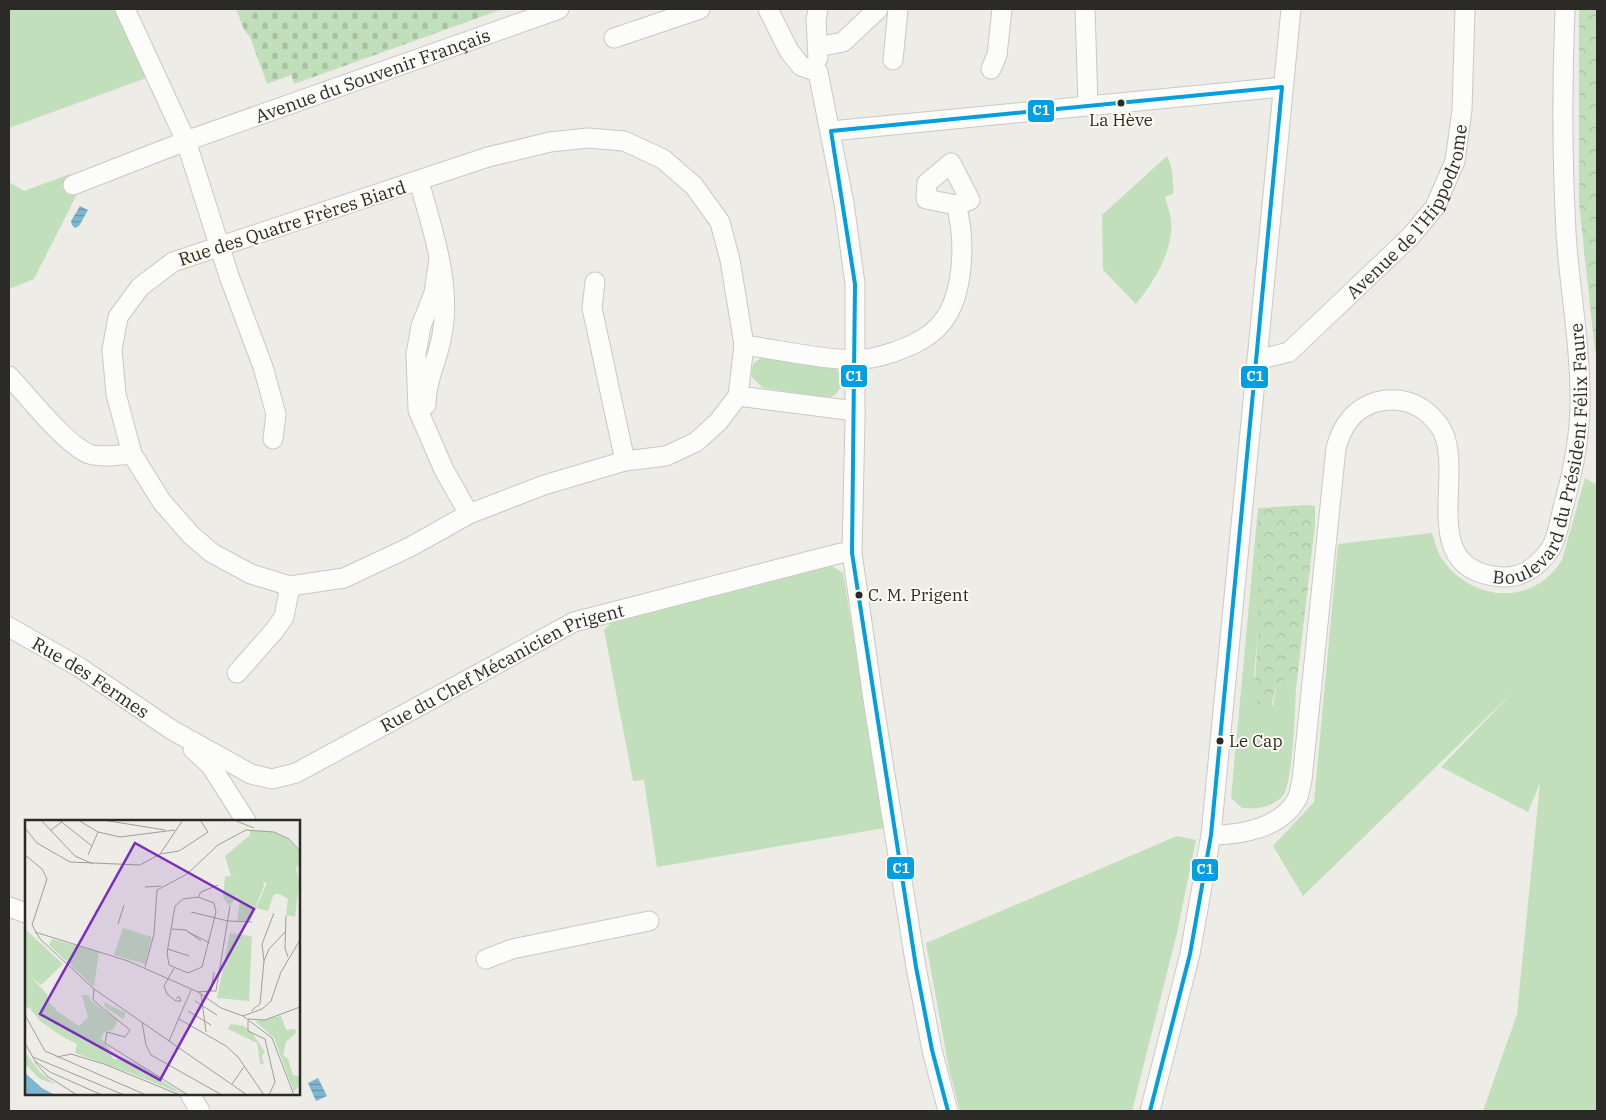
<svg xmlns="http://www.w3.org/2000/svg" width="1606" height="1120" font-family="'IBM Plex Serif',serif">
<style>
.grass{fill:#c2dfbb}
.forest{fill:url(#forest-crowns)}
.cemetery{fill:url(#cemetery-stones)}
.water{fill:url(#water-rules)}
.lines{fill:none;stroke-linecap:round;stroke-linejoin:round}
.minor-casing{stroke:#c9c8c4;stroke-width:21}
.minor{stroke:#fcfcfb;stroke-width:19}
.bus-1-casing{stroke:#fdfcf1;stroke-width:8}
.bus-1{stroke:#009ee3;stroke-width:4}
.bus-dot{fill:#2b2a26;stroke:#fdfcf1;stroke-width:2}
.labels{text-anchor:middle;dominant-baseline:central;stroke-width:4;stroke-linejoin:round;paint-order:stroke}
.bus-label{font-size:17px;fill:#2b2a26;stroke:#fdfcf1;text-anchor:start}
.street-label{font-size:18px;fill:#2b2a26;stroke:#fdfcf1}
.inset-road{fill:none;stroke:#9f9e99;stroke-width:1}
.view{fill:#7b2cbf;fill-opacity:0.15;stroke:#7b2cbf;stroke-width:2.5}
.inset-edge{fill:none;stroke:#2b2a26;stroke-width:2.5}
.line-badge{stroke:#fdfcf1;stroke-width:2}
.badge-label{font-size:14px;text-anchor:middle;font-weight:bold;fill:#fff}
</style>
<defs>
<pattern id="forest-crowns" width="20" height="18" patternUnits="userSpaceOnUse" patternTransform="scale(1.25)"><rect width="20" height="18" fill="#c2dfbb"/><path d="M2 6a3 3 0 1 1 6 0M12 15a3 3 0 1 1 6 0" fill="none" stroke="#a7c0a1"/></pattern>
<pattern id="cemetery-stones" width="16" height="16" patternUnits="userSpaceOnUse" patternTransform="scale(1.25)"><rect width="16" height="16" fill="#c2dfbb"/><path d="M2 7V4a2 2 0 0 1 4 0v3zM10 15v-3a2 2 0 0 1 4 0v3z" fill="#a7c0a1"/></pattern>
<pattern id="water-rules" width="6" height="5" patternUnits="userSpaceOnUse" patternTransform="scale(1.25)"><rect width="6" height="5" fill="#7cb7d0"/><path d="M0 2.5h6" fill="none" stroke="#6695a9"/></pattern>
</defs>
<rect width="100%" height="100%" fill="#edece6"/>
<!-- grass -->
<path class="grass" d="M9 9H117L149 77 9 128Z
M1167 156C1172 163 1174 185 1173 194L1165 197C1167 204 1170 212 1171 220 1174 250 1154 282 1136 304L1103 270 1102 215Z
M70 174 77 194 34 279 9 289V182L24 191Z
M762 357 834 367 839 372 842 385 836 394 829 398 763 388 751 376 753 364Z
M1585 478 1597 485V1111H1483L1517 1014 1540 783 1528 812 1441 767 1514 691 1303 896 1273 846 1314 802 1338 544 1432 533C1435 541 1437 552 1442 559 1472 602 1533 607 1562 560Z
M1258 508V630L1254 677 1273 706 1276 687 1283 679 1296 689C1295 708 1293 786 1282 797 1270 808 1257 809 1242 808L1231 798Z
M832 566 843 573 885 828 657 867 644 780 633 781 604 630 611 623Z
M1177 836 1196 840 1177 933 1132 1111H960L949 1069 926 943Z"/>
<!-- forest -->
<path class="forest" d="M1579 9H1597V352L1595 351 1579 203Z
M1306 505 1315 506V525L1296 689 1283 679 1276 687 1270 712 1263 710 1254 697 1258 630V508Z"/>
<!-- cemetery -->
<path class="cemetery" d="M236 9H503L294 84 291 75 267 84 250 37 244 30Z"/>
<!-- water -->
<path class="water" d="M80 206 88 210 79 226 75 228 72 225 71 221Z
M318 1078 327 1096 316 1101 308 1083Z"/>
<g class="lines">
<!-- minor casing -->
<g class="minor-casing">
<g id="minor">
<path d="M125 9 186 141 229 276 263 367 276 414 273 439"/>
<path d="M768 9 789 51 801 66 818 72 844 203 855 284V419L852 553 874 706 916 967 932 1050 948 1111"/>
<path d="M1085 9 1088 105"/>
<path d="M614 38 700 9"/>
<path d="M818 47 843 42 878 9"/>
<path d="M818 58 816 20 818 9"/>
<path d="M893 60 898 9"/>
<path d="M991 69 997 55 1002 9"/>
<path d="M831 131 1282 87"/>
<path d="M588 138 624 141 663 159 694 186 720 222 730 260 744 345 738 396 718 422 696 442 666 456 625 461 544 485 469 514 410 547 344 578 290 586 251 574 212 553 191 535 162 502 132 454 116 394 112 350 118 317 140 287 173 262 488 157 550 142Z"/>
<path d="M419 181C432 229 452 284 442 335 438 360 426 378 426 405"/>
<path id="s1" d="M73 185 186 141 559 9"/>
<path d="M439 258 434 293 421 326 416 354 418 410 444 470 469 514"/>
<path d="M595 282 592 308 625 461"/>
<path d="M744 345C779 350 818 359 853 360 866 360 882 356 894 352 910 346 925 340 937 328 965 301 966 240 956 205L970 200 951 163 927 183 926 199 956 205"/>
<path id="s2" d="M1257 360 1289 352 1410 237 1435 207 1455 161 1462 110 1465 9"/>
<path d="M9 376C28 396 65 444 89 454 102 458 119 455 132 454"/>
<path d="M738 396 855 411"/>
<path id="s3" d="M9 627 79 667 172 730 251 774 272 779 296 773 574 622 841 553H852"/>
<path d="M237 673 274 631 284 617 290 586"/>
<path d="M193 749 211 766 246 821"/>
<path id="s4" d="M1211 835C1242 835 1281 828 1297 799 1300 793 1300 786 1302 780L1336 448C1342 426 1353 409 1376 402 1392 398 1408 400 1421 408 1430 414 1438 422 1443 432 1464 478 1416 571 1502 577 1523 578 1540 565 1551 548 1558 536 1560 518 1564 504 1574 468 1581 431 1580 394 1580 339 1569 286 1566 232 1562 157 1562 83 1565 9"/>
<path d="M9 907 26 913"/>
<path d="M486 959 512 949 649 921"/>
<path d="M190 1094 200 1111"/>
<path d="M1150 1111 1190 954 1211 835 1291 9"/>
</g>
</g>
<!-- minor -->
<use href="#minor" class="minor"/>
<!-- bus-1 casing -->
<g class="bus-1-casing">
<path id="bus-1" d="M948 1111 932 1050 916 967 852 553 855 284 831 131 1282 87 1211 835 1190 954 1150 1111"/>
</g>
<!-- bus-1 -->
<use href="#bus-1" class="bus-1"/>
</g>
<!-- markers -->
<g class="bus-dot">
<circle cx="1121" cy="103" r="4.5"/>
<circle cx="859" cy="595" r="4.5"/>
<circle cx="1220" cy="741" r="4.5"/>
</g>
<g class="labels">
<!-- bus labels -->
<g class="bus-label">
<text x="1121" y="120" text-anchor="middle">La Hève</text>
<text x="868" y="595">C. M. Prigent</text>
<text x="1229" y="741">Le Cap</text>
</g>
<!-- street labels -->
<g class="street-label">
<text stroke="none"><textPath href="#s1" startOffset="319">Avenue du Souvenir Français</textPath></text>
<text stroke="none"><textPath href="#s2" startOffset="221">Avenue de l'Hippodrome</textPath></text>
<text transform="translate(292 223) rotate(-18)">Rue des Quatre Frères Biard</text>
<text stroke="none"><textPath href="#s4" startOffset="911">Boulevard du Président Félix Faure</textPath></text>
<text stroke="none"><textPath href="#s3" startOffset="562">Rue du Chef Mécanicien Prigent</textPath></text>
<text stroke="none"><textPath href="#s3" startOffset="96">Rue des Fermes</textPath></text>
</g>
</g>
<!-- overview -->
<g transform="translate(25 820)">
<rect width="275" height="275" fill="#edece6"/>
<path d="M204 56 237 60 239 66 225 101H212L215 80 210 79 204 86 198 77 200 57ZM98 108 127 117 120 144 89 135ZM0 109 38 144 16 165 6 157 22 174 24 182 32 191 54 206 63 197 57 175H64L67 182 93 200 88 210 79 212 76 218 85 230 78 234 70 233 51 214H39L38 217 15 201 4 187 0 189ZM27 119 74 132 69 167 24 125ZM0 232 15 252 30 264 15 259 0 244ZM113 250 119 251 118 256 136 260 160 275 105 253Z" fill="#c2dfbb"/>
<path d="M225 10 248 12 264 20 275 32V46L271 47 274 65 270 97 261 95 263 79 255 74H249L243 91 231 88 242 63 206 56 200 36 225 15ZM79 182 101 193 98 199 80 187ZM256 196 261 210 270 209 271 213 261 222 258 235 263 239 268 255 275 256V264L269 272 249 218 230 201ZM206 204 219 206 228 214 240 232 237 236 239 244H235L232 223 203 209ZM39 214H51L70 233 83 231 89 239 98 238 115 245 137 258 136 261 118 256 119 251 105 253 50 233 52 224 38 217Z" fill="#c2dfbb"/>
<path d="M205 113 227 116 224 181 192 178Z" fill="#c2dfbb"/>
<path d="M0 253 17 268 30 275H0Z" fill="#7cb7d0"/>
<path class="inset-road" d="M16 0 50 36 68 44M34 0 67 26M53 0 73 12 95 17 150 10M78 0 140 10M209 0 229 8M0 8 12 23 45 42 115 45 135 34 158 0M25 11 39 0M135 34 154 31 183 12 175 0M0 35 17 49 22 59 7 105 15 119 69 169 222 275M63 35 73 12M120 67 136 66M173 77 176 72 193 65M166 92 203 101 227 102M261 96 260 128 263 137M93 104 99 85M147 109 161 110 176 121M10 112 103 141 173 172 186 171 189 152M163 112 185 123M143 129 164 136M239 141 237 124 249 93M144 145 163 153 177 147 191 92 189 83 173 77 158 79 150 86M144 145 142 133 150 86M120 147 129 114 132 70 162 54 193 25 221 10 249 12 264 19 275 31M149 148 139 166 142 174 151 181H156L154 176 151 179M69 169 68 180 105 210 100 217 82 212 80 223 163 275M186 171H191L205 86M173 172 196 188 218 196M176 174 181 212M170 181 192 195M163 191 186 205M226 191 235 184 239 141 244 129 260 112M0 195 20 231 121 275M218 196 237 189 246 181 256 152 275 120M218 196 247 218 269 275M154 199 201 226 213 237 239 275M223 199 240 200 275 187M223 201V211L240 219 250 262 244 275M117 202 121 225 126 235 197 275M144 221 166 170M0 223 10 241 25 252 77 275M8 237 99 275M32 237 46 234 79 244 155 275M10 242 22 256 52 275M207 264 219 247"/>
<path class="view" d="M110 23 229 89 135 260 15 194Z"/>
<rect width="275" height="275" class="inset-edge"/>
</g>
<g class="line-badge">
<rect x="1027" y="99" width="28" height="24" rx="5" fill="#009ee3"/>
<rect x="840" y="364" width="28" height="24" rx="5" fill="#009ee3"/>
<rect x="1240" y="365" width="29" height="24" rx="5" fill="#009ee3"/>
<rect x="886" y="856" width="29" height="24" rx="5" fill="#009ee3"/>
<rect x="1191" y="858" width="28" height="24" rx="5" fill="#009ee3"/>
</g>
<g class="badge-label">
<text x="1041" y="115">C1</text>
<text x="854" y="381">C1</text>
<text x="1255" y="381">C1</text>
<text x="901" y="873">C1</text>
<text x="1205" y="874">C1</text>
</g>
<!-- border -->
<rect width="1606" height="1120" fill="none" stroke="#2b2a26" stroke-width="20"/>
</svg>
